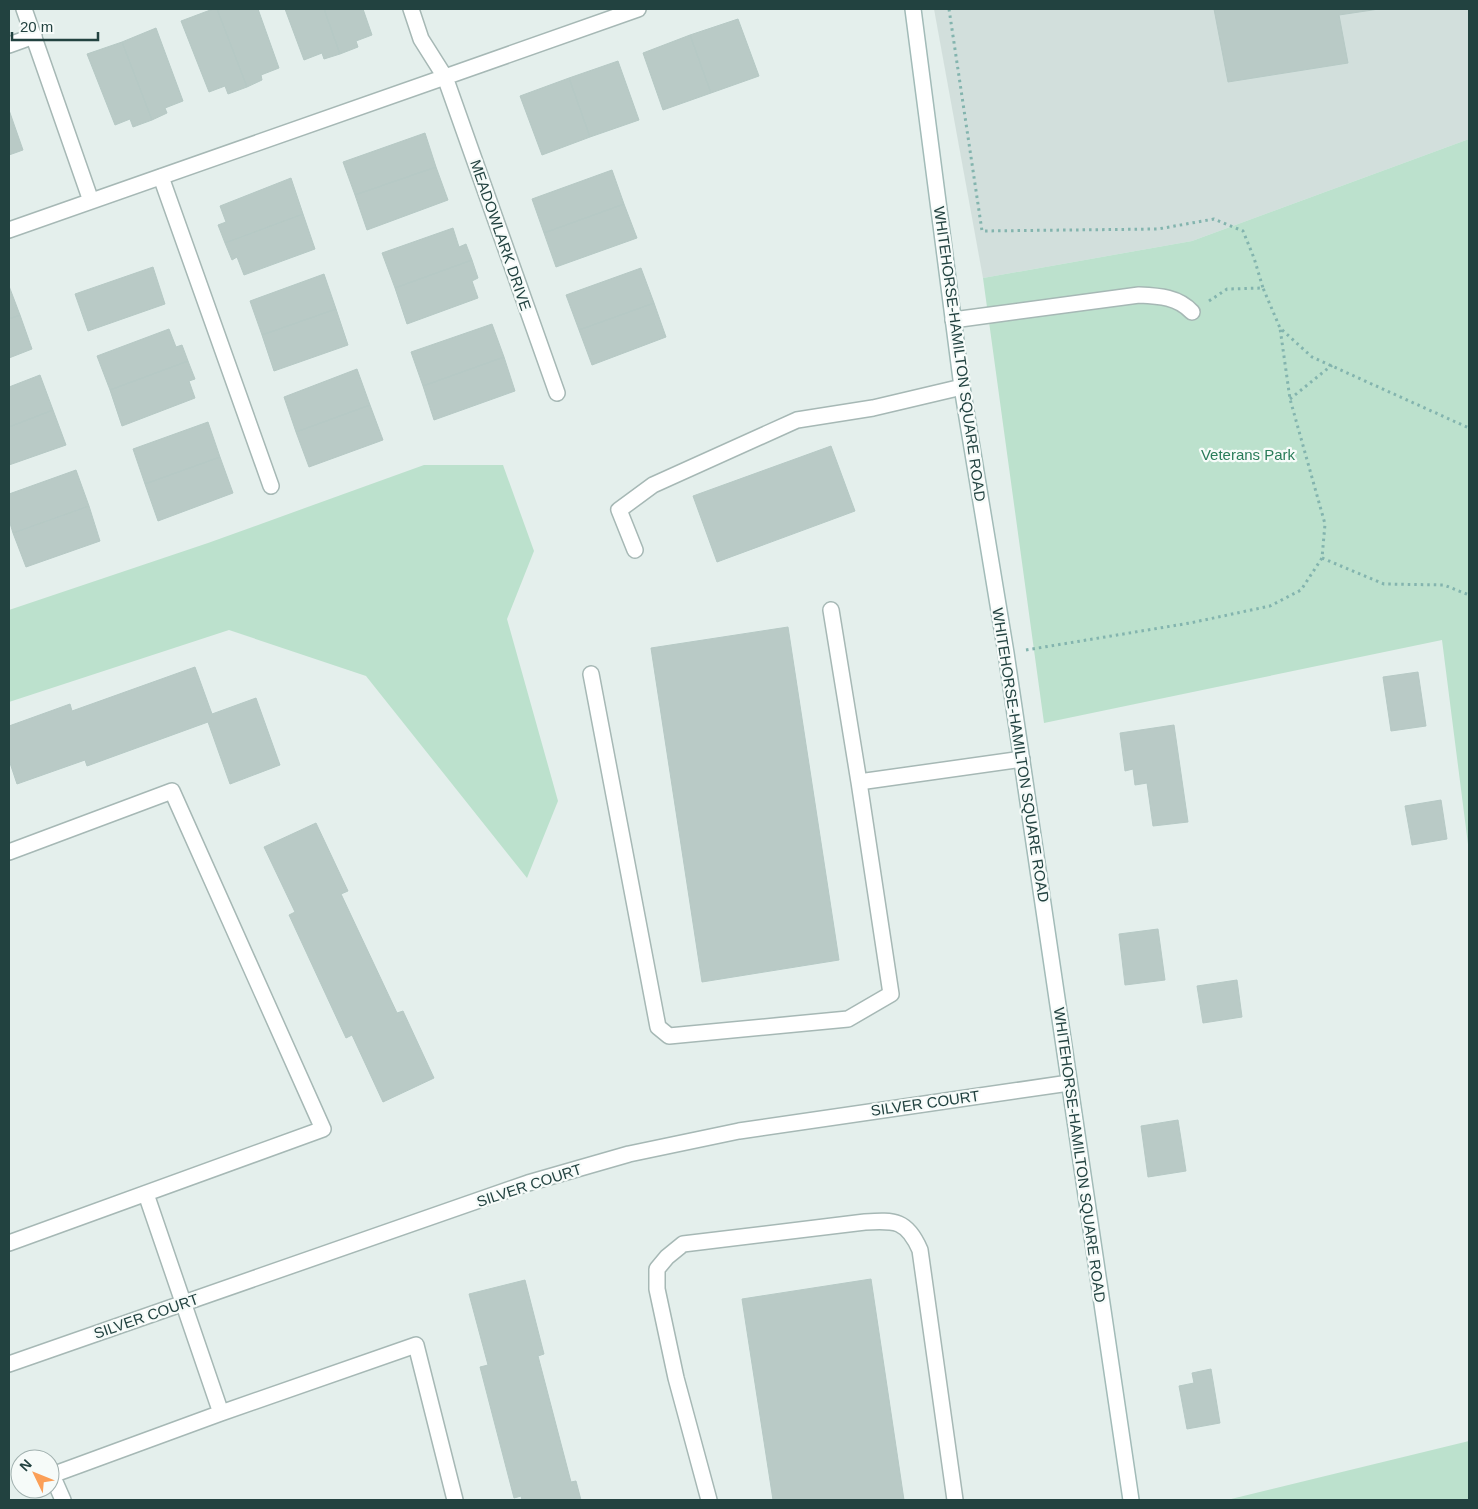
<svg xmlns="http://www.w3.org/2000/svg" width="1478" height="1509" font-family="Arial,sans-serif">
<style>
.built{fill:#d2dfdc}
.green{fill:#bce1cd}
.building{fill:#b9cac6;stroke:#b6c9c5}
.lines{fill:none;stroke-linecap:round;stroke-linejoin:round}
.lane-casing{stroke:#a6b8b5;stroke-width:18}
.street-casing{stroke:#a6b8b5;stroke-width:18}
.secondary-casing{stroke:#a2bbb8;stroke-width:18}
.path{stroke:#83b4ae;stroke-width:3;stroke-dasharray:2.5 4;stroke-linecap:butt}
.lane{stroke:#fff;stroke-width:15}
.street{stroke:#fff;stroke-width:15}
.secondary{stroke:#fff;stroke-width:15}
.labels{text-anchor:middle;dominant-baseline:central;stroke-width:4.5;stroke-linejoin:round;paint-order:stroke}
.street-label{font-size:15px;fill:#224240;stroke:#f6fbf9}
.park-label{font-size:15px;fill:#297c59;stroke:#f6fbf9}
</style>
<rect width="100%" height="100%" fill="#e4efec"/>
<!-- built -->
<path class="built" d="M934 9H1469V139L1192 241 983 278Z"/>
<!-- green -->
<path class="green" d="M1469 139V852L1442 640 1044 723 983 278 1192 241Z
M424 465H503L534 551 507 619 558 801 527 878 366 676 229 630 9 702V610L208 543Z
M1469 1441V1500H1227Z"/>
<!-- building -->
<path class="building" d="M213 9H217L247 87 228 94 225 86 209 92 181 21Z
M217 9H258L279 68 261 75 262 80 247 87Z
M285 9H324L340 54 324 59 322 53 304 60Z
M324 9H363L372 35 356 41 358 47 340 54Z
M1214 9H1379L1339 15 1348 63 1228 82Z
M738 19 759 76 711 93 690 35Z
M156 28 183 101 165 108 167 113 152 120 122 42Z
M690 35 711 93 663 110 643 53Z
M122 42 152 120 133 127 130 119 115 125 87 54Z
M618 61 639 120 590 137 569 78Z
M569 78 590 137 542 155 520 96Z
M9 110 23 150 9 155Z
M425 133 436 167 355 195 343 162Z
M436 167 448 200 367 230 355 195Z
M612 170 624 204 544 233 532 199Z
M291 178 303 214 225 243 218 225 226 222 220 206Z
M624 204 637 238 556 267 544 233Z
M303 214 315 249 244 275 237 257 232 260 225 243Z
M453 228 459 247 466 244 472 260 395 288 382 253Z
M472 260 478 278 472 281 478 298 407 324 395 288Z
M153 267 165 304 88 331 75 294Z
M641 268 654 303 579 330 566 295Z
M324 274 336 309 262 335 250 301Z
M9 286 20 315 9 319Z
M654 303 666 337 592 365 579 330Z
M336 309 348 345 274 371 262 335Z
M20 315 32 349 9 358V319Z
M492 324 504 357 423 386 411 352Z
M169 329 176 347 182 345 188 361 110 390 97 356Z
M504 357 515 391 434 420 423 386Z
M188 361 195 379 189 381 195 398 122 426 110 390Z
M357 369 370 405 296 432 284 397Z
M40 375 53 410 9 427V387Z
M370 405 383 440 309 467 296 432Z
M53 410 66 445 9 465V427Z
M208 422 220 457 145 484 133 449Z
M831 446 855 511 717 562 693 496Z
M220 457 233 493 158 521 145 484Z
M76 470 89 506 13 533 9 520V494Z
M89 506 100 541 26 567 13 533Z
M788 627 839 960 702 982 651 648Z
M195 667 212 714 256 698 280 765 230 784 208 722 87 766 85 760 17 784 9 760V726L70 704 72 711Z
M1418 672 1426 726 1391 731 1383 677Z
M1174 725 1188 822 1153 826 1147 783 1135 785 1133 769 1125 771 1120 733Z
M1441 800 1447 839 1412 845 1405 806Z
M316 823 348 891 341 894 397 1013 403 1011 434 1078 383 1102 352 1035 346 1038 289 915 295 912 264 847Z
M1158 929 1165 980 1125 985 1119 934Z
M1237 980 1242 1017 1203 1023 1197 986Z
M1178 1120 1186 1171 1148 1177 1141 1126Z
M871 1279 904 1500H773L742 1299Z
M525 1280 544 1354 538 1356 571 1482 576 1481 581 1500H522L521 1496 514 1498 480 1367 488 1365 469 1294Z
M1211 1369 1220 1423 1187 1429 1179 1386 1194 1383 1192 1373Z"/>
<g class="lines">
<!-- lane casing -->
<g class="lane-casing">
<path id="lane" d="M9 45 34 36
M161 177 271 486
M953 320 1139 295C1160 296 1178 297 1192 312
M557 393 445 77 638 9
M635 550 619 510 653 485 797 420 873 408 962 387
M831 610 859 782
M591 674 658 1027 669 1036 848 1019 891 994 859 782 1022 759
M9 852 172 791 323 1129 9 1243
M146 1194 221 1413
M63 1500 52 1475 221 1413 416 1345 455 1500
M709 1500 676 1378 657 1289V1269L667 1257 683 1244 865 1222C895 1220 907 1220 920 1250L955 1500"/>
</g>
<!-- street casing -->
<g class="street-casing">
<path id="street" d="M24 9 91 201
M9 230 445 77 421 39 411 9
M9 1364 528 1183 629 1154 739 1131 1069 1083"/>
</g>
<!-- secondary casing -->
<g class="secondary-casing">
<path id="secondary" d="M913 9 962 387 1006 653 1131 1500"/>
</g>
<!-- path -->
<path class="path" d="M949 9 982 231 1158 229 1214 219 1243 231 1254 258 1263 288
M1209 301 1227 289 1263 288 1280 328 1312 357 1469 428
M1290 399 1332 365
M1322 558 1384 584 1444 585 1469 595
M1026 650 1190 623 1270 606 1301 590 1322 558 1325 524 1290 399 1280 328"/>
<!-- lane -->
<use href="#lane" class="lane"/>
<!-- street -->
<use href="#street" class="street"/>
<!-- secondary -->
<use href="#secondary" class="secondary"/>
</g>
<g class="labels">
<!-- street labels -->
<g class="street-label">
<text transform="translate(501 235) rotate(71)">MEADOWLARK DRIVE</text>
<text transform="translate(960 354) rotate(82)">WHITEHORSE-HAMILTON SQUARE ROAD</text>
<text transform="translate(1021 755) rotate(81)">WHITEHORSE-HAMILTON SQUARE ROAD</text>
<text transform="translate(925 1103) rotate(-8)">SILVER COURT</text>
<text transform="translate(1080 1155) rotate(82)">WHITEHORSE-HAMILTON SQUARE ROAD</text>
<text transform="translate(529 1185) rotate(-18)">SILVER COURT</text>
<text transform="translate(146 1316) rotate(-19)">SILVER COURT</text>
</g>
<!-- park labels -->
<g class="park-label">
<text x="1248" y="454">Veterans Park</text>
</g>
</g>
<!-- border -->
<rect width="1478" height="1509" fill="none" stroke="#224240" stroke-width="20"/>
<!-- north arrow -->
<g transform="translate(35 1474) rotate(313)"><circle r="24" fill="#f6fbf9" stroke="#a1b1af"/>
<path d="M0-4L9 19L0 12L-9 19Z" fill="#fb9f57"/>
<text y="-8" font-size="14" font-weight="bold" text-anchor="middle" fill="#224240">N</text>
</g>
<!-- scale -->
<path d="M12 32v8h86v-8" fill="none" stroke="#224240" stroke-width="2.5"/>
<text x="20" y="32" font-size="15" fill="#224240" stroke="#f6fbf9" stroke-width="4" paint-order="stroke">20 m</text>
</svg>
